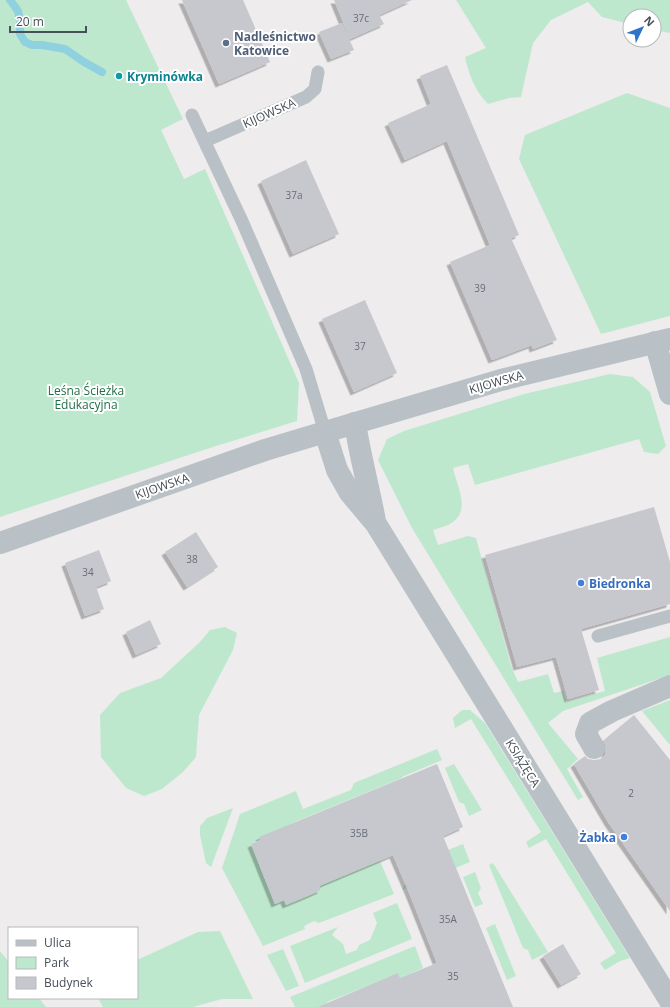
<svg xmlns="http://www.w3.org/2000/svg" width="670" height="1007" font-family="'Open Sans',sans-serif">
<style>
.green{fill:#bee8ce}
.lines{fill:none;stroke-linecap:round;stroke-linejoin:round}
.stream{stroke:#90d1e0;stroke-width:8}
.building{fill:#c7c8ce;filter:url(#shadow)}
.service{stroke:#b9c1c7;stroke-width:13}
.minor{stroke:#b9c1c7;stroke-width:22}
.tertiary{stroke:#b9c1c7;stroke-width:22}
.service-dot{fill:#5c6f8a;stroke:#fff;stroke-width:1.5}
.culture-dot{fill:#0f9aa8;stroke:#fff;stroke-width:1.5}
.shop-dot{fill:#3f7fe0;stroke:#fff;stroke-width:1.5}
.labels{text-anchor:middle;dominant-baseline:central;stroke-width:4;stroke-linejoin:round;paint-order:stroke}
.number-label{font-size:10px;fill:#676d75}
.service-label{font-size:12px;font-weight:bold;fill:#4e5e75;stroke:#fff;text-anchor:start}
.culture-label{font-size:12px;font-weight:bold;fill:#0d838f;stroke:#fff;text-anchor:start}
.street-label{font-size:12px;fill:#474f57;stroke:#fff}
.park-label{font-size:12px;fill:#216f46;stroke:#fff}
.shop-label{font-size:12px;font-weight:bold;fill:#366cbe;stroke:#fff;text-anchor:start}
</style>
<defs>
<filter id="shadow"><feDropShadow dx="-3.5" dy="3.5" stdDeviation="0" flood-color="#0004"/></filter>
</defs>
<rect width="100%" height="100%" fill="#eeecec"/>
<!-- green -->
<path class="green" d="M0 0H126L183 119 161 130 184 179 205 169 299 383 297 421 216 446 0 517Z
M456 0H670V33L654 30V16H630V24L602 17 588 2 551 20 533 43 521 97 509 98 488 104C475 91 469 75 465 57L486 48Z
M627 93 670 108V316L601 334 519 159 525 135Z
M610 374 633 377 650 392 666 446 658 454 644 452 639 439 475 485 468 464 453 468C457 487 473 513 448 525 444 527 438 528 433 530L438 545 468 536 476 538 511 666 518 682 548 674 554 693 563 691 566 702 605 691 597 658 670 637V675L563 711 548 723 578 759 567 769 583 797 578 800 412 528 378 460 387 439 404 431 524 394Z
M225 627 237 633 233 650 199 715 196 757 183 772 162 789 144 796 126 788 101 757 100 715 120 693 161 678 200 642 210 630Z
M670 700V745L642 711Z
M462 710H470L485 723 630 958 620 961 605 970 600 963 616 953 546 839 529 848 526 842 541 832 471 719 455 728 453 718Z
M437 749 442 760 402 777V778L297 821 251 844 275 904 284 900 287 904 321 890 319 886 380 861 394 894 319 923 314 921 304 926 305 929 263 946 222 868 240 814 296 791 303 809 351 790 354 783Z
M454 764 482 810 469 816 464 804 459 802 445 768Z
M233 808 211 867 206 863 200 835V826L207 818Z
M463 844 470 862 402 890 416 863Z
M493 863 548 952 532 960 528 950 523 948 489 865Z
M475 872 481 888 478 893 483 904 475 907 463 877Z
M397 903 412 939 305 983 290 946 338 927 332 935 343 944 346 954 357 950 359 945 370 940 377 923 373 913Z
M495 924 516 976 507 980 486 928Z
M220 931 253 999H222L193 1007H103L98 998H137V960L198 932Z
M415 946 423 968 400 978 398 974 327 1002 329 1007H295L290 997Z
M283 949 299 986 286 991 267 955Z
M0 951 9 962V998H39L46 1007H0Z"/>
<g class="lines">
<!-- stream -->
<path class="stream" d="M10 0 18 11 20 21V34L25 42 32 45H42L65 49 84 62 102 72"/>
</g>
<!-- building -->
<path class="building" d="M182 0H243L270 62 219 84Z
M334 0H412L379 15 384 24 350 39Z
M342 23 354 50 331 59 319 32Z
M447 65 519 235 511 238 557 340 533 349 532 345 492 360 450 262 490 245 447 141 405 160 388 123 431 104 420 76Z
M306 160 339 234 293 254 261 181Z
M365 300 397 373 354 392 322 319Z
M654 507 670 562V604L581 629 599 690 568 699 556 657 517 667 485 555Z
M196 532 218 567 187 587 165 552Z
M99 550 111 581 96 587 104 609 85 616 65 563Z
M150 620 161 644 136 655 126 632Z
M634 715 670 760V911L608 822 574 764 585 756 588 759 594 760 601 759 605 755 606 748 604 740Z
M437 764 463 827 443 836 513 1007H318L398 973 400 978 437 963 410 895 393 855 319 886 321 890 310 895 286 905 284 900 275 904 251 844 261 840 259 837Z
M563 944 581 974 561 985 543 956Z"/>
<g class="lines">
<!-- service -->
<path class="service" d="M192 115 242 221 306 369 325 432
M205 141 306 97 315 89 318 72
M598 636 670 616"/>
<!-- minor -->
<path class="minor" d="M655 342 670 394
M355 423C360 456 369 488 375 521
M325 432 337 470 350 493 376 524 670 1001
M594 748 586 734 590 723 612 711 670 686"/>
<!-- tertiary -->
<path class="tertiary" d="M0 543 265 450 325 432 501 380 670 339"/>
</g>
<!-- markers -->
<circle class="service-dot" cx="226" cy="43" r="4"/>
<circle class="culture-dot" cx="119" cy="76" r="4"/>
<g class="shop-dot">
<circle cx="581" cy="583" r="4"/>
<circle cx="624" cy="837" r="4"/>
</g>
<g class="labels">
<!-- number labels -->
<g class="number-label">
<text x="361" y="18">37c</text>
<text x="294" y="195">37a</text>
<text x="480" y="288">39</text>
<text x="360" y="346">37</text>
<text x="192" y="559">38</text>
<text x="88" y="572">34</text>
<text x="631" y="793">2</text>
<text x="359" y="833">35B</text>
<text x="448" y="919">35A</text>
<text x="453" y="976">35</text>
</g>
<!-- service labels -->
<g class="service-label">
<text x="234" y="36">Nadleśnictwo<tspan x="234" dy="14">Katowice</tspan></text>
</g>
<!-- culture labels -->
<g class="culture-label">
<text x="127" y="76">Kryminówka</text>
</g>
<!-- street labels -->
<g class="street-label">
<text transform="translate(269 113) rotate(-24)">KIJOWSKA</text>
<text transform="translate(496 382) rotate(-16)">KIJOWSKA</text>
<text transform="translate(162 486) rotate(-19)">KIJOWSKA</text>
<text transform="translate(523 763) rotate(58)">KSIĄŻĘCA</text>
</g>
<!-- park labels -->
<g class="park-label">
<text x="86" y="390">Leśna Ścieżka<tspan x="86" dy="14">Edukacyjna</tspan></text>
</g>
<!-- shop labels -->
<g class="shop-label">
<text x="589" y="583">Biedronka</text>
<text x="616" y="837" text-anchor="end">Żabka</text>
</g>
</g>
<!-- legend -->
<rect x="8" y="927" width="130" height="72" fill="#ffffff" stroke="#b5b9bc"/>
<rect x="16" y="940" width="20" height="6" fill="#b9c1c7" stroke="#b5b9bc"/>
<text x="44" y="947" font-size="12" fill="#474f57">Ulica</text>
<rect x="16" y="957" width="20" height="12" fill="#bee8ce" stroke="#b5b9bc"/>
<text x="44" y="967" font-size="12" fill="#474f57">Park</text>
<rect x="16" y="977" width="20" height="12" fill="#c7c8ce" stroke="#b5b9bc"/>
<text x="44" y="987" font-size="12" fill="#474f57">Budynek</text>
<!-- north arrow -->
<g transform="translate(642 28) rotate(47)"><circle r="19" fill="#ffffff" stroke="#b5b9bc"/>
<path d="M0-3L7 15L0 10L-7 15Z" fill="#2e74c7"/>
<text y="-6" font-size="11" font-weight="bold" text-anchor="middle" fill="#474f57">N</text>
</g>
<!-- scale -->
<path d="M10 26v6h76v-6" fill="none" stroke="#474f57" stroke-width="2"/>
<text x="16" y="26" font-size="12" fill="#474f57" stroke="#ffffff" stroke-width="3" paint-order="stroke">20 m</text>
</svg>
